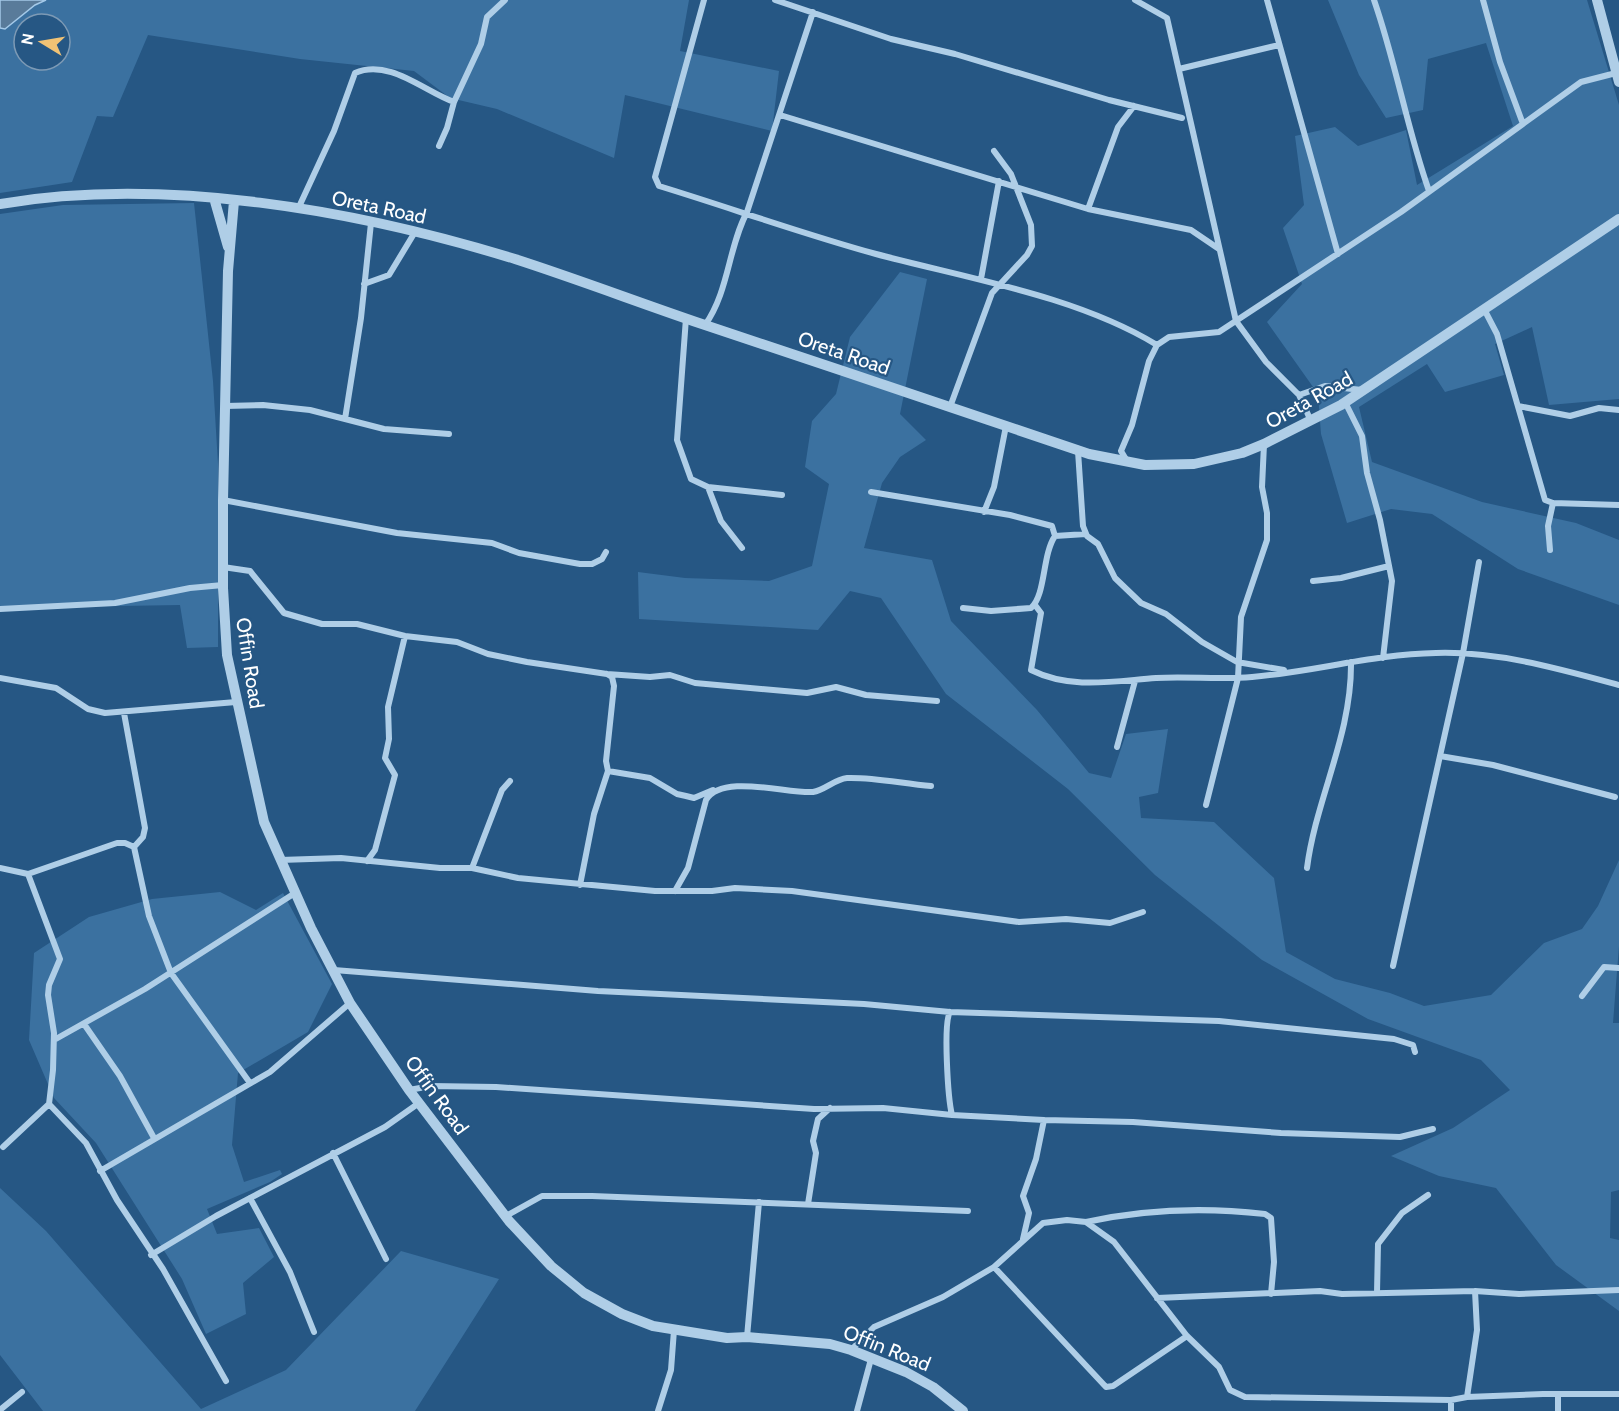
<svg xmlns="http://www.w3.org/2000/svg" width="1619" height="1411" font-family="Cabin,sans-serif">
<style>
.green{fill:#3b71a0;fill-rule:evenodd}
.water{fill:#597b9a;stroke:#a4c9e8;stroke-width:1.5}
.lines{fill:none;stroke-linecap:round;stroke-linejoin:round}
.minor{stroke:#afcee7;stroke-width:6}
.tertiary{stroke:#afcee7;stroke-width:10}
.labels{text-anchor:middle;dominant-baseline:central;stroke-width:4.5;stroke-linejoin:round;paint-order:stroke}
.street-label{font-size:20px;fill:#fff;stroke:#265784}
</style>
<rect width="100%" height="100%" fill="#265784"/>
<!-- green -->
<path class="green" d="M0 0H689L680 51 779 71 772 131 625 95 614 158 497 109 450 98 414 71 300 59 148 35 113 117 97 116 72 182 0 193ZM24 24H60V60H24Z
M1328 0H1587L1619 105V399L1549 405 1532 327 1495 344 1504 375 1445 392 1427 364 1359 407 1372 462 1482 502 1576 523 1619 540V605L1518 569 1432 514 1391 509 1347 523 1321 434 1318 394 1267 322 1302 284 1283 228 1304 205 1295 136 1335 127 1358 146 1406 130 1417 185 1513 126 1486 43 1428 59 1423 110 1386 118 1359 75Z
M194 203 213 381 218 464V647L187 648 180 605 0 608V214L63 205Z
M900 272 927 279 900 414 926 440 900 457 882 483 864 548 932 560 951 621 1037 710 1089 773 1111 778 1126 734 1168 729 1158 793 1139 797 1141 818 1214 822 1274 878 1286 952 1335 979 1390 993 1424 1006 1491 995 1544 943 1582 929 1598 906 1619 860V946L1613 1023H1619V1190L1611 1192 1610 1238 1619 1240V1311L1556 1265 1496 1188 1439 1176 1391 1156 1453 1128 1510 1090 1481 1060 1368 1019 1262 960 1155 875 1068 789 946 694 881 598 850 591 818 630 639 619 638 572 685 578 769 581 812 566 829 484 805 467 812 421 836 394 850 337Z
M220 892 256 910 283 893 332 984 308 1032 238 1073 232 1145 244 1182 280 1170 282 1174 270 1182 207 1209 217 1234 259 1228 274 1257 243 1283 246 1314 206 1334 182 1279 96 1143 54 1098 29 1040 34 953 89 917 152 899Z
M0 1188 46 1231 201 1409 286 1370 401 1251 499 1279 415 1411H43L0 1355Z"/>
<!-- water -->
<path class="water" d="M0 0H46L35 5 5 29 0 28Z"/>
<g class="lines">
<!-- minor -->
<path class="minor" d="M704 0 655 177 659 186C731 208 803 234 876 254 966 278 1077 296 1157 345
M775 0 891 39 955 54 1109 100 1182 118
M1135 0 1167 18 1236 321 1266 362 1299 395 1311 421
M1267 0 1338 254
M1374 0C1396 63 1407 129 1429 191
M1483 0 1500 62 1523 124
M1179 69 1279 45
M780 115 1088 209 1191 230 1219 249
M439 146 447 128 454 102 481 44 487 17 505 0
M298 209 334 131 355 73C389 58 425 92 454 102
M1088 209 1118 127 1134 106
M981 279 999 181
M364 284 389 275 415 232
M1484 309 1497 334 1545 500 1553 503 1619 505
M686 318 677 440 691 479 708 487 782 495
M705 325C729 291 728 248 747 212L813 12
M1299 395 1325 386 1362 390
M1345 402 1362 436 1367 473 1380 520 1392 581 1383 658
M225 406 263 405 310 410 384 429 449 434
M1518 406 1570 416 1599 408 1619 410
M950 407 992 293 1027 255 1032 246 1031 225 1011 174 994 151
M345 419 361 318 371 223
M1078 451 1083 526 1087 536 1098 544 1115 578 1141 603 1166 614 1202 642 1237 662 1284 670
M1127 461 1121 451 1132 425 1149 361 1157 345 1169 337 1219 332 1401 212 1581 82 1616 73
M708 487 721 521 742 548
M871 492 1010 515 1052 526 1055 536
M223 500 397 533 492 543 519 553 580 564H592L602 559 606 552
M984 512 994 487 1006 426
M1550 550 1548 526 1553 503
M223 567 250 571 284 613 322 624H357L405 636 457 642 488 654 527 662 607 674 650 677 670 675 695 683 807 693 836 687 866 695 937 701
M1313 581 1341 578 1389 566
M1035 605 1041 613 1031 670C1071 690 1114 681 1156 678 1188 676 1220 680 1252 677 1313 672 1374 654 1436 653 1497 651 1560 669 1619 685
M963 608 991 611 1031 608C1046 595 1042 555 1055 536L1086 534
M0 609 115 603 190 588 223 585
M0 678 56 688 88 709 105 713 236 702
M124 713 145 828 143 837 134 847
M1117 747 1135 681
M1440 756 1493 765 1615 797
M608 771 650 778 677 794 686 796 694 798 713 790
M1206 805 1238 678 1241 617 1267 540V513L1262 487 1264 444
M280 860 341 858 440 868H472L518 878 655 891H712L735 888 792 891 1019 922 1066 919 1110 923 1143 912
M367 861 375 850 395 775 385 758 389 739 388 707 405 636
M0 868 28 874 117 843H125L134 847 149 916 171 973 250 1083
M472 868 502 790 510 781
M1307 868C1316 798 1352 735 1351 662
M580 885 594 814 608 771 606 761 614 686 612 677 607 674
M675 891 688 868 706 800C722 773 787 794 813 792 825 790 835 779 847 778 874 777 904 784 931 786
M1393 966 1463 653 1479 562
M334 970 598 991 864 1004 950 1012 1219 1021 1394 1039 1413 1045 1415 1052
M1582 996 1604 967 1619 968
M950 1012C943 1023 948 1099 952 1115L1044 1120
M84 1024 120 1076 154 1138
M54 1040 145 989 295 893
M409 1090 431 1086 496 1087 814 1109 883 1108 952 1115
M49 1104 86 1143 117 1200 163 1269 226 1381
M3 1147 49 1104 53 1070 54 1033 48 995 49 985 60 959 28 874
M333 1153 386 1259
M100 1171 270 1072 350 1003
M250 1198 290 1272 314 1332
M808 1204 816 1153 813 1141 818 1119 830 1108
M506 1216 542 1196H592L968 1211
M1086 1222C1146 1209 1204 1207 1265 1214L1271 1218 1274 1262 1271 1294
M1023 1239 1029 1213 1023 1196 1036 1159 1044 1120 1133 1122 1281 1133 1400 1137 1433 1129
M151 1255 216 1216 385 1127 419 1103
M994 1267 1106 1387 1113 1386 1187 1336
M1377 1293 1378 1244 1402 1213 1428 1195
M1157 1298 1320 1291 1342 1294 1475 1291 1519 1294 1619 1290
M747 1337 759 1202
M851 1350 874 1327 943 1297 994 1267 1043 1223 1067 1220 1086 1222 1114 1242 1187 1336 1219 1367 1230 1390 1245 1397 1451 1400 1467 1397 1543 1394H1619
M1558 1394V1411
M1467 1397 1477 1330 1475 1291
M1451 1400V1411
M0 1410 22 1392
M658 1411 671 1370 674 1330
M857 1411 871 1359"/>
<!-- tertiary -->
<path class="tertiary" d="M1597 0 1619 82
M214 198 228 247
M234 201 228 271 223 500V588L227 655 264 822 311 928 350 1003 409 1090 509 1221 551 1266 584 1293 622 1314 653 1326 727 1338 747 1337 830 1344 851 1350 906 1372 933 1387 963 1411
M0 204C165 176 356 210 515 259 577 279 640 303 702 324 831 367 961 410 1089 454L1145 465 1194 464 1242 453 1264 444 1341 405 1619 219"/>
</g>
<g class="labels">
<!-- street labels -->
<g class="street-label">
<text transform="translate(379 207) rotate(12)">Oreta Road</text>
<text transform="translate(844 353) rotate(19)">Oreta Road</text>
<text transform="translate(1309 400) rotate(-29)">Oreta Road</text>
<text transform="translate(250 663) rotate(81)">Offin Road</text>
<text transform="translate(437 1095) rotate(54)">Offin Road</text>
<text transform="translate(887 1348) rotate(22)">Offin Road</text>
</g>
</g>
<!-- north arrow -->
<g transform="translate(42 42) rotate(281)"><circle r="28" fill="#265784" stroke="#7d9ab5" stroke-width="1.5"/>
<path d="M0-4.5L10 22L0 15L-10 22Z" fill="#f0c275"/>
<text y="-9" font-size="16" font-weight="bold" text-anchor="middle" fill="#ffffff">N</text>
</g>
</svg>
